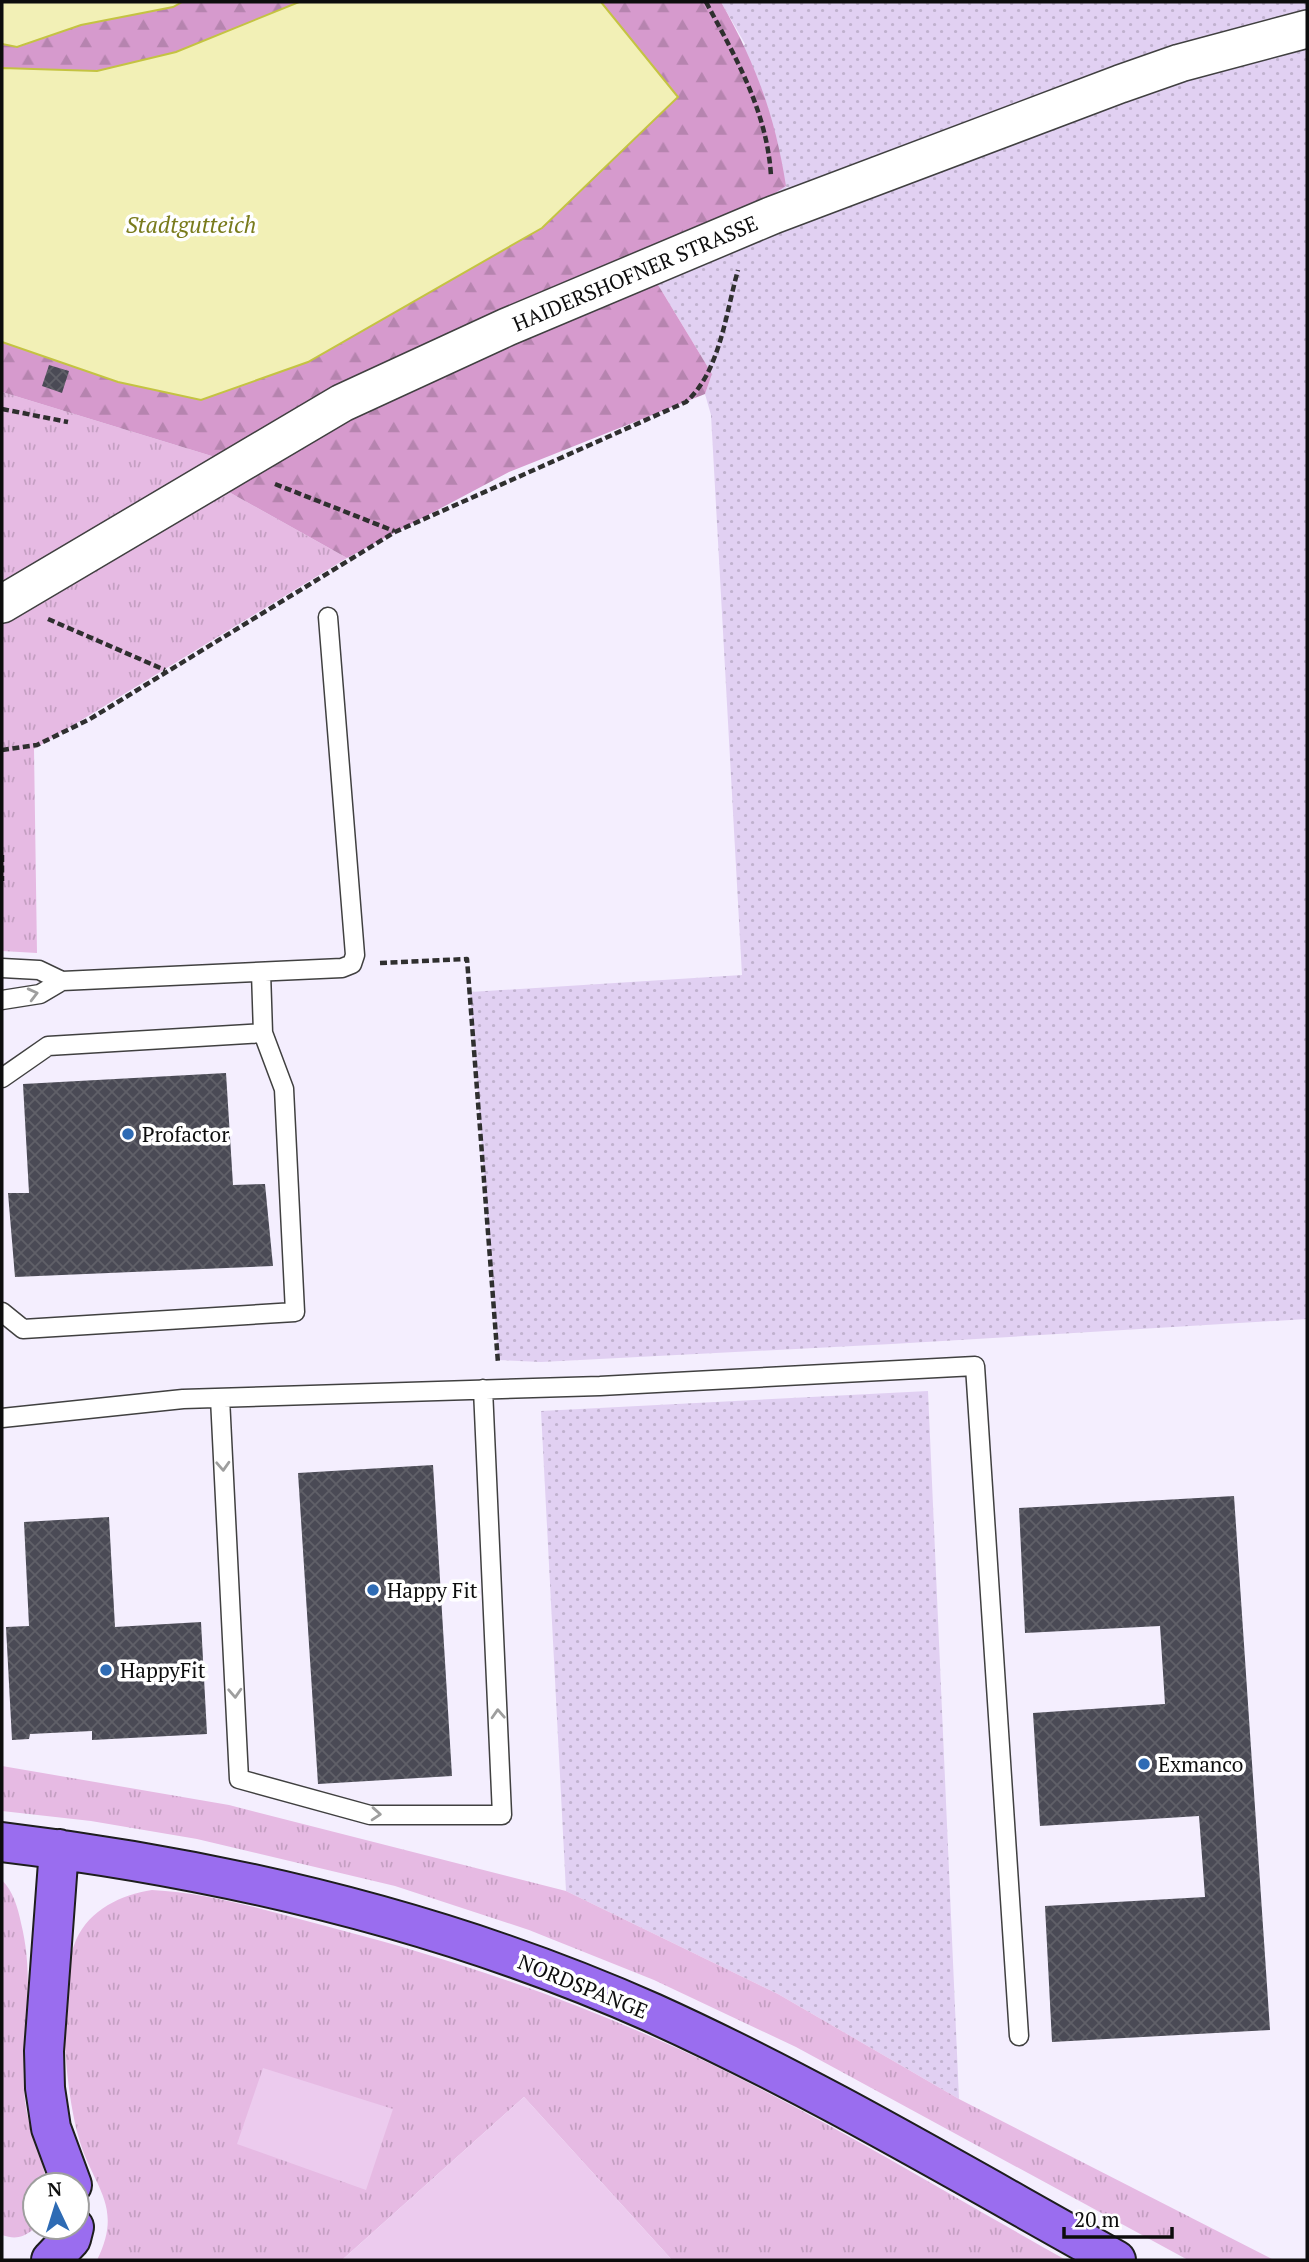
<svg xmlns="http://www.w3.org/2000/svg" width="1309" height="2262" font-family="'PT Serif',serif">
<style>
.farmland{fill:url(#farmland-dots)}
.grass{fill:url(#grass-tufts)}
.forest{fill:url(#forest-firs)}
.pitch{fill:#eccbee}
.water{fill:#f2f0b6;stroke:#c4c342;stroke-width:2}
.building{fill:url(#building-cross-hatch)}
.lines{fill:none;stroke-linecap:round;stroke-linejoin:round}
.service-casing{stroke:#404040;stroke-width:21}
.minor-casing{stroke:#404040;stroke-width:40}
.primary-casing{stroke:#1e1e1e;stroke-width:42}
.path{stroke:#2f2f2f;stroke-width:4.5;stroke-dasharray:7 3.5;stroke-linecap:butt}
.service{stroke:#fff;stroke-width:18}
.minor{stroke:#fff;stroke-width:37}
.primary{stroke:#9a6def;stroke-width:38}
.oneway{stroke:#9e9e9e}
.poi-dot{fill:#2e6bb4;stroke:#fff;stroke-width:2.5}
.labels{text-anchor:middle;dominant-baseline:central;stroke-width:7;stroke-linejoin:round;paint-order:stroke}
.street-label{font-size:21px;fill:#0d0d0d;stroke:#fff}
.poi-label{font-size:21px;fill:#0d0d0d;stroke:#fff;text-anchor:start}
.water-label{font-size:23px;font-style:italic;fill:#797b1c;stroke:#fff}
</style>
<defs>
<pattern id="farmland-dots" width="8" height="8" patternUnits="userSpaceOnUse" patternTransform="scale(1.75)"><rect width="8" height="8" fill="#e1d0f2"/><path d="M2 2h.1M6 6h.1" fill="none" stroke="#c0b1ce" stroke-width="1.8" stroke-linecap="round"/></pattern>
<pattern id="grass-tufts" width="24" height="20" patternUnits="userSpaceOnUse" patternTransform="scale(1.75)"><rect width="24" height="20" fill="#e6bae3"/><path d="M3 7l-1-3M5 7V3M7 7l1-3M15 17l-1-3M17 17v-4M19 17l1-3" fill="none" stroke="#c49fc2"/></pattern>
<pattern id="forest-firs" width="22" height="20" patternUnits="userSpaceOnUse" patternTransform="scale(1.75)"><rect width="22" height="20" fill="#d69acd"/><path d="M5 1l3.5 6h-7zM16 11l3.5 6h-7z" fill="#b684af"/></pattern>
<pattern id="building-cross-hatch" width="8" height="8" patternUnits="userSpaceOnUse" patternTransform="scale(1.75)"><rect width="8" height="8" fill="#4a4a55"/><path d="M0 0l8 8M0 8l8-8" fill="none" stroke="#606068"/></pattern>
</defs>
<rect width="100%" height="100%" fill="#f4eefe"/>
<!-- farmland -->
<path class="farmland" d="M721 2H1307V16L806 191 786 187 798 220 1144 90 1307 41V1319L892 1344 541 1362 498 1360 470 992 742 975 711 415 705 394 712 374 640 255 745 44Z
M928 1391 959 2099 778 1994 566 1891 541 1411Z"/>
<!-- grass -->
<path class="grass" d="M2 392 215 457 2 596Z
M220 487 347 558 34 749 37 953 2 951V619Z
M2 1766 229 1805 566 1891 778 1994 959 2099 1274 2260H1188L796 2047 654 1980 529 1930 395 1886 197 1839 91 1821 2 1811Z
M2 1880C13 1891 18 1908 21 1923 37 1987 19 2040 25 2101 28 2130 43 2156 47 2185H35L36 2227C25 2237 16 2240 2 2235Z
M152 1890C214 1893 274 1913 333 1928 464 1962 593 2007 715 2066 835 2125 950 2195 1066 2260H672L524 2097 342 2260H97C125 2204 91 2186 78 2135 65 2087 56 1986 76 1940 90 1909 121 1895 152 1890Z"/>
<!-- forest -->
<path class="forest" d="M182 2H299L176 52 97 71 2 68V44L18 47 81 25 173 7Z
M601 2H721C756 64 775 116 786 186L748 210 640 255 712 374 705 394 509 472 347 558 220 487 215 457 2 392V342L118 382 605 6Z"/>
<!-- pitch -->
<path class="pitch" d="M263 2068 393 2109 366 2190 237 2144Z
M524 2097 672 2260H342Z"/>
<!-- water -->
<path class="water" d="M2 2H182L173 7 81 25 17 47 2 44Z
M299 2H601L678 97 542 228 308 362 201 400 118 382 2 342V68L97 71 176 52Z"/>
<!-- building -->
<path class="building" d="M49 365 69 371 62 393 42 386Z
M226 1073 233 1185 265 1184 273 1266 15 1277 8 1193H29L23 1084Z
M433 1465 452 1776 318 1784 298 1473Z
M1234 1496 1270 2030 1052 2042 1045 1906 1205 1897 1199 1816 1040 1826 1033 1713 1165 1704 1160 1626 1025 1633 1019 1508Z
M109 1517 115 1627 201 1622 207 1734 92 1740V1731L30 1734 29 1739 12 1740 6 1627 29 1626 24 1522Z"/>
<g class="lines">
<!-- service casing -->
<g class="service-casing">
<path id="service" d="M2 968 39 970 62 981 342 968 352 964 355 955 328 617
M2 1000 40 994 62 981
M2 1078 48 1046 263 1033
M2 1312 23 1329 295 1312 284 1089 263 1033 261 972
M220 1398 239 1779 370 1815H502L483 1389
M2 1418 183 1399 600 1386 975 1366 1019 2036"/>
</g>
<!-- minor casing -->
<g class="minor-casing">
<path id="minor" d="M2 604 342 403 507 327 773 215 1120 84 1180 63 1307 29"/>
</g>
<!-- primary casing -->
<g class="primary-casing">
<path id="primary" d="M2 1842C226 1869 446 1921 653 2013 812 2085 963 2175 1116 2260
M59 1849 44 2051 45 2088 51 2128 72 2185
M51 2260 71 2239 74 2227"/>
</g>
<!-- path -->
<path class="path" d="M706 2C736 58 767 111 771 176
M2 409 68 422
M275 484 394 531
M48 619 165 670
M2 750 37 745 90 719 395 532 686 402C720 372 726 312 738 270
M2 855V881
M380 963 467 959 498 1363"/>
<!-- service -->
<use href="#service" class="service"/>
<!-- minor -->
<use href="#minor" class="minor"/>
<!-- primary -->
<use href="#primary" class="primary"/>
</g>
<!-- one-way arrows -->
<defs><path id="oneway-chevron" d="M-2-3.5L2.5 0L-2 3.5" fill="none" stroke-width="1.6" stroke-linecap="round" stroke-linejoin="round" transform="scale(1.75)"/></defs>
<g class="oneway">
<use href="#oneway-chevron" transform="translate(33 994) rotate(-14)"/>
<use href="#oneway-chevron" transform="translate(223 1466) rotate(87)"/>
<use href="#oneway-chevron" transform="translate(235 1693) rotate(87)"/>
<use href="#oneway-chevron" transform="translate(498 1714) rotate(-93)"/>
<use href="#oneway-chevron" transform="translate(376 1814) rotate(4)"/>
</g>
<!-- markers -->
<g class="poi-dot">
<circle cx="128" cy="1134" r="7"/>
<circle cx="373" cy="1590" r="7"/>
<circle cx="106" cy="1670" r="7"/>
<circle cx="1144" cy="1764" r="7"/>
</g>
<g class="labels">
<!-- street labels -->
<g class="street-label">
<text transform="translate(635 273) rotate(-23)">HAIDERSHOFNER STRASSE</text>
<text transform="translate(583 1986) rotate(22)">NORDSPANGE</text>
</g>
<!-- poi labels -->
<g class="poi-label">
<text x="142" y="1134">Profactor</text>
<text x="387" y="1590">Happy Fit</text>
<text x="120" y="1670">HappyFit</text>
<text x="1158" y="1764">Exmanco</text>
</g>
<!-- water labels -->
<g class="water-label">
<text x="191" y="224">Stadtgutteich</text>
</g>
</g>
<!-- border -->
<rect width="1309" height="2262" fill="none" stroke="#0d0d0d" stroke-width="7"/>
<!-- north arrow -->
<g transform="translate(56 2206) rotate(356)"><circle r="33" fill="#ffffff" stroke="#9e9e9e" stroke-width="2"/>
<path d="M0-5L12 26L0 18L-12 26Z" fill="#2e6bb4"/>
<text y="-10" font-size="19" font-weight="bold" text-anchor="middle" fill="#0d0d0d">N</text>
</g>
<!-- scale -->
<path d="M1064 2227v10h108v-10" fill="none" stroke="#0d0d0d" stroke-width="3.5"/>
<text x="1074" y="2227" font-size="21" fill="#0d0d0d" stroke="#ffffff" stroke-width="5" paint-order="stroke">20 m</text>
</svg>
